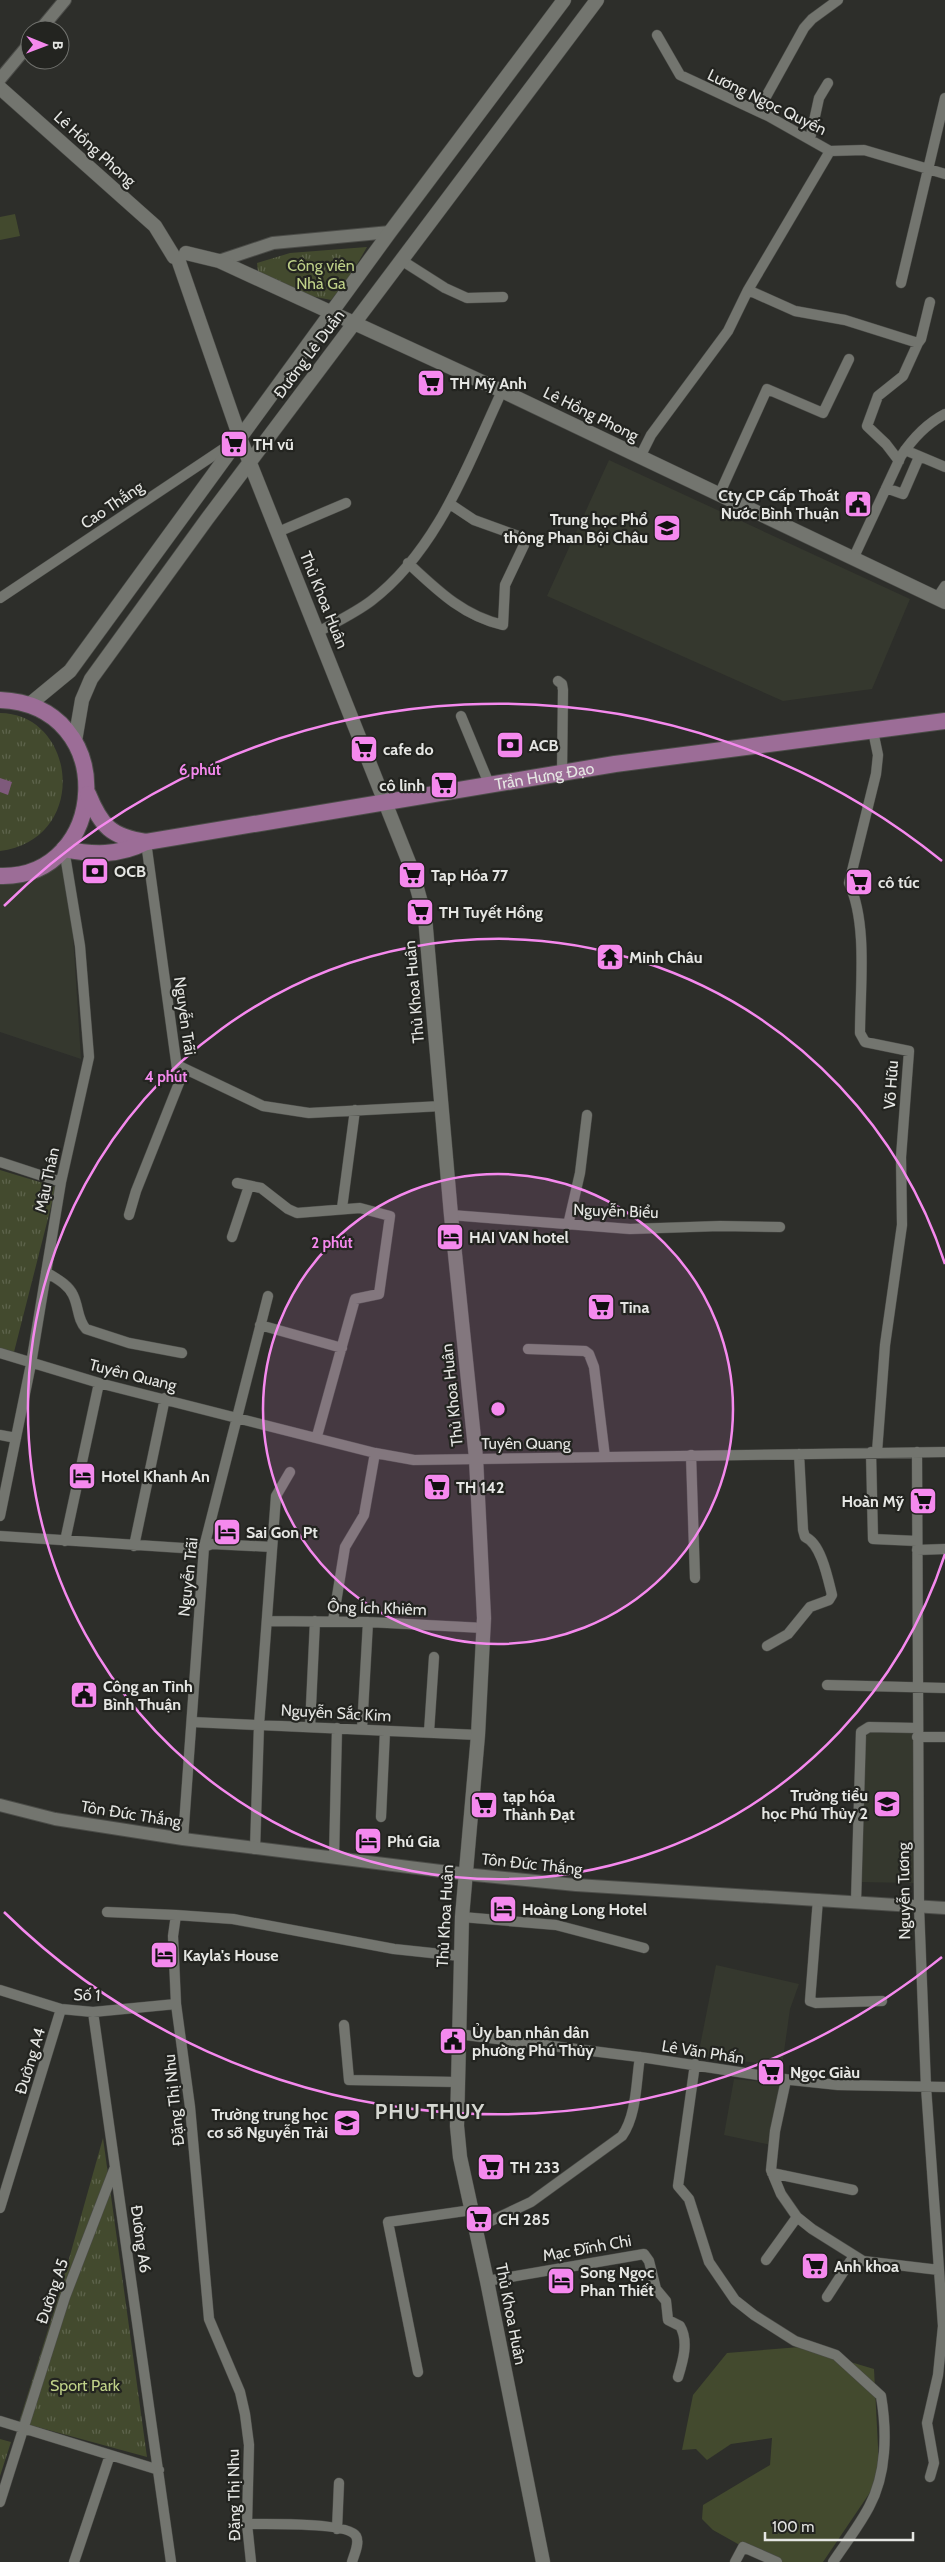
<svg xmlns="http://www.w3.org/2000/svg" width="945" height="2562" font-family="Cabin,sans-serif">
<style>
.built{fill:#35382e}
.green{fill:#434a2e}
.park{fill:url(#park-tufts)}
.water{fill:#7e5a7b}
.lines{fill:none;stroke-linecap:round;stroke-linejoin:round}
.minor-casing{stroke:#4b4c48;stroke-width:11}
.tertiary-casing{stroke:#4b4c48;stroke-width:14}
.secondary-casing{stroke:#4b4c48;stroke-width:15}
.primary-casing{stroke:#4b4c48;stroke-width:18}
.minor{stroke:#73756f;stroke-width:10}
.tertiary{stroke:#73756f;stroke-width:12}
.secondary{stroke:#73756f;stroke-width:14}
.primary{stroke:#9c6d97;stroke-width:16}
.ring{fill:none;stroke:#f589ee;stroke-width:2.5}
.labels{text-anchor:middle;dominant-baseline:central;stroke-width:4.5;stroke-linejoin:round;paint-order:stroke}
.street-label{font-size:16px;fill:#e5e6e3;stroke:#232420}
.park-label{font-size:16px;fill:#bfd188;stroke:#232420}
.poi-label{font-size:16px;font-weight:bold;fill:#e5e6e3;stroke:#232420;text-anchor:start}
.district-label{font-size:21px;font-weight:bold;letter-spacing:1px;fill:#d5d7d1;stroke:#232420}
.centre{fill:#f589ee;stroke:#232420;stroke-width:2.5}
.ring-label{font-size:15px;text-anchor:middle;font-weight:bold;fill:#f589ee;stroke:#232420;stroke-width:4.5;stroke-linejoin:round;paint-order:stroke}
</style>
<defs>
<pattern id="park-tufts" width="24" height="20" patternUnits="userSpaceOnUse" patternTransform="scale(1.25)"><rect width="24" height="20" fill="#434a2e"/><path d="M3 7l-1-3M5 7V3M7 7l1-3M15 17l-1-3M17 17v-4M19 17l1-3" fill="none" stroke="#5e644c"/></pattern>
</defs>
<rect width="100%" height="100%" fill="#2d2e2a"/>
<!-- built -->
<path class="built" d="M609 460 910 599 872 689 783 701 547 596Z
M67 860 74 950 81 1059 0 1032V871Z
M865 1727H913L914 1883 859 1882Z
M716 1965 799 1984 790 2009 782 2066 698 2056Z
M734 2079 784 2084 771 2145 724 2135Z"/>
<!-- green -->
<path class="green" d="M15 214 20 236 0 240V217Z
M800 2347 874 2369 879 2466 873 2488 823 2562H770L713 2530 702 2519 703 2505 770 2465 772 2438 731 2444 707 2460 696 2449 682 2450 693 2395 727 2353Z"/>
<!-- park -->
<path class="park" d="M367 247 349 278 331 300 311 296 258 272 257 263 290 253Z
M0 713C77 714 90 839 0 851Z
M0 1170 56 1187 13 1356 0 1352Z
M103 2138 147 2457 19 2422 58 2298Z
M0 2439 11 2442 0 2476Z"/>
<!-- water -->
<path class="water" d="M0 778 12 782 8 795 0 792Z"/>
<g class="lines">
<!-- minor casing -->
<g class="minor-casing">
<path id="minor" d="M657 35 680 75 768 116 830 151 864 150 945 174
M758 111 804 28 812 19 838 0
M810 139 819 98 828 83
M401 260 445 288 467 298 503 297
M901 283 945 98
M748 290 795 311 845 320 918 343 921 339 930 302
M905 450 945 467
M640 457 651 435 728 331 748 290 830 151
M899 461 886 444 867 426 878 396 903 376 918 343
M886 488 903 494 919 457
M719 495 767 389 823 413 849 359
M278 532 346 503
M853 559 901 456C913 438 926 424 945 414
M408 563C437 590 463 616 503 625L505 585 524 545 521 537 474 520 450 504
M0 598 235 441
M937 598 945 586
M318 632C336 622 355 613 371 601 438 550 468 464 502 391
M558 681 562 684 563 690 562 774
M461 716 490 786
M873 731 878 755 876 774 849 883C868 924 860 988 860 1033L865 1042 909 1051 901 1157 902 1225 885 1345 877 1452
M177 1065 263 1106 309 1113 442 1106
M0 1162 61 1182
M237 1183 261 1188 288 1209 297 1213 360 1208 390 1216 379 1294 355 1299 317 1436
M342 1208 355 1110
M129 1215 136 1191 179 1083 146 842
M451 1215 630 1229 720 1226 780 1227
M568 1225 580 1173 587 1115
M232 1237 249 1186
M46 1272C55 1278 68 1284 73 1295 79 1307 77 1319 86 1329L129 1343 182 1353
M260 1325 342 1348
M528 1349 585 1351 589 1354 594 1367 605 1457
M0 1353 99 1383 375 1453 414 1460 945 1452
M0 1435 16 1438
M871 1452 873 1539 917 1541
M917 1452 919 1907 926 2087 943 2326H945
M691 1455 695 1578
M0 1516 31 1364 61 1182 89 1057 80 946 64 849
M0 1536 198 1549 212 1544 272 1547
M65 1541 99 1383
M134 1546 165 1398
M917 1550 945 1549
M268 1621 368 1622 484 1628
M333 1621 345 1547 364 1515 375 1453
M767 1646 788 1634 810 1607 829 1600 832 1595C828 1579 821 1543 805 1537L803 1530 799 1454
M827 1685 945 1688
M192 1722 478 1735
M310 1727 315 1621
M362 1729 368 1622
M429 1732 434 1657
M917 1737H945
M381 1817 385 1731
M183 1839 204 1547 268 1296
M255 1849 259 1725 276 1496 290 1472
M334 1858 337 1728
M818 1899 810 2001 816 2003 882 2001
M856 1902 861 1732 869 1727 917 1728
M107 1912 176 1915
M462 1917 556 1925 644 1948
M0 1990 61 2009 93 2012 176 2004
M93 2012 171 2562
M344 2025 349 2080 457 2082
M458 2034 647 2058 791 2080 838 2085 945 2087
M695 2064 678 2186 689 2199 709 2262 735 2300 754 2315 795 2341 836 2355 881 2396C887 2431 887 2474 869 2507 859 2526 845 2544 833 2562
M786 2080 775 2131 771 2170 781 2194 797 2217 812 2229 863 2261 939 2270
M772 2173 853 2190
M0 2208 61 2009
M476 2228 531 2202 622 2136C637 2115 636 2081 640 2057
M766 2260 797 2217
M487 2281 644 2254 649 2261 656 2289 666 2301 668 2320 680 2326C689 2341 683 2361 678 2377
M827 2297 853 2257
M418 2372 388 2222 472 2210
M0 2421 159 2470
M930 2477 934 2463 927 2423 938 2375 943 2326
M0 2502 65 2297 115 2167
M247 2524C264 2524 349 2522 356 2536 360 2543 354 2555 352 2562
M337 2529 339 2483
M74 2562 110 2455
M251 2562 247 2524 249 2445 245 2414 240 2392 209 2319 190 2107 176 2004 173 1936 176 1915 233 1919 394 1949 460 1956
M735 2562 743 2547 777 2562"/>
</g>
<!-- tertiary casing -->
<g class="tertiary-casing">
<path id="tertiary" d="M40 30 65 0
M0 79 30 43
M219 261 273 243 390 232
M0 1805 55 1819 183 1839 465 1874 576 1885 945 1908"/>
</g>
<!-- secondary casing -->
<g class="secondary-casing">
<path id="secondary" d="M0 88 155 226 174 257
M186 253 219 261 502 391 945 602
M179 262 240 438 412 870 425 917 451 1215 476 1458 484 1618 478 1735 462 1917 457 2126 460 2157 487 2281 543 2562
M30 704 70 671 390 232 564 0
M75 741 82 700 91 679 207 519 597 0"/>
</g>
<!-- primary casing -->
<g class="primary-casing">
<g id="primary">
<path d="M0 700C121 705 109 879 0 876"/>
<path d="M88 794C101 826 111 837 146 842"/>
<path id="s1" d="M64 849C93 855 118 856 146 842L615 764 945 721"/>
</g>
</g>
<!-- minor -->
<use href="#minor" class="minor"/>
<!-- tertiary -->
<use href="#tertiary" class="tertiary"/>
<!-- secondary -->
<use href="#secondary" class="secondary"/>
<!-- primary -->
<use href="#primary" class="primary"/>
</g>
<!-- distance rings -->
<circle cx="498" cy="1409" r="235" fill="#f589ee" fill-opacity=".12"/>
<g class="ring">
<circle cx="498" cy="1409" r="235"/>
<path d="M945 1554A470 470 0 1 1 945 1264"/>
<path d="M942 1957A705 705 0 0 1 4 1912M4 906A705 705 0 0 1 942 861"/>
</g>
<!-- icons -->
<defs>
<g id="supermarket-square" transform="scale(1.4375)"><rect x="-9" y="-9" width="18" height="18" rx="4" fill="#f589ee" stroke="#232420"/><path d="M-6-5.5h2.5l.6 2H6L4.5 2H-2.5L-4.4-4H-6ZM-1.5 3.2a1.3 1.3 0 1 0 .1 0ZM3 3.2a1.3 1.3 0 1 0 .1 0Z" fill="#111"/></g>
<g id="civic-square" transform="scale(1.4375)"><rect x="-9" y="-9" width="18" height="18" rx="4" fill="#f589ee" stroke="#232420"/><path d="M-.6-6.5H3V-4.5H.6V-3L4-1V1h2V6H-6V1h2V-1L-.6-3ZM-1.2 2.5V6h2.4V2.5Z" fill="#111"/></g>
<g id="school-square" transform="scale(1.4375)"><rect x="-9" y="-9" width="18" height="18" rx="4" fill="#f589ee" stroke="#232420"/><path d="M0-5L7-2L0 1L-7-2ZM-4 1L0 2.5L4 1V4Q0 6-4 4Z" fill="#111"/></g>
<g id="bank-square" transform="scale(1.4375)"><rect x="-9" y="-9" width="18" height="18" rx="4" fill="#f589ee" stroke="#232420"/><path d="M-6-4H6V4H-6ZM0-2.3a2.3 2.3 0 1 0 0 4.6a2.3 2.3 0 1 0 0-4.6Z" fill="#111"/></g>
<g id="temple-square" transform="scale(1.4375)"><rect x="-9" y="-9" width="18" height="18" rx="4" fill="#f589ee" stroke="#232420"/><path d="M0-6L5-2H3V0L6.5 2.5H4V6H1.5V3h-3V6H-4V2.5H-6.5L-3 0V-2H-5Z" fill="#111"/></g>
<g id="hotel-square" transform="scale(1.4375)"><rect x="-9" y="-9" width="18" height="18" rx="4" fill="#f589ee" stroke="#232420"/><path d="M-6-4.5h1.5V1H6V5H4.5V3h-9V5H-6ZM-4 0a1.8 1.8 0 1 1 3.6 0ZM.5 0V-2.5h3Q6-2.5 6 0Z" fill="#111"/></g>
</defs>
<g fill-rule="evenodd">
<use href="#supermarket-square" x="431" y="383"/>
<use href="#supermarket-square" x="234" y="444"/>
<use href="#civic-square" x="858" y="504"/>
<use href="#school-square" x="667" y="528"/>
<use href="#bank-square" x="510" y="745"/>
<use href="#supermarket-square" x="364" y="749"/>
<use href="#supermarket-square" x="444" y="785"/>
<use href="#bank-square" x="95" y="871"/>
<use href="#supermarket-square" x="412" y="875"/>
<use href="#supermarket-square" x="859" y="882"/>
<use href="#supermarket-square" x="420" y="912"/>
<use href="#temple-square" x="610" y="957"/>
<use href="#hotel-square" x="450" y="1237"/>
<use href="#supermarket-square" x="601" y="1307"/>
<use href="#hotel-square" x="82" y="1476"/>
<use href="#supermarket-square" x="437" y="1487"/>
<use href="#supermarket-square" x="923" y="1501"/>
<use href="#hotel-square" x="227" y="1532"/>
<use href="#civic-square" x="84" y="1695"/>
<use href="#school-square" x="887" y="1804"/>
<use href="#supermarket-square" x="484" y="1805"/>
<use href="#hotel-square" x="368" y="1841"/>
<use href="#hotel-square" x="503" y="1909"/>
<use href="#hotel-square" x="164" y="1955"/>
<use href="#civic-square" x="453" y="2041"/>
<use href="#supermarket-square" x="771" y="2072"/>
<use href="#school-square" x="347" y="2123"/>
<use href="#supermarket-square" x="491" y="2167"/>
<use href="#supermarket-square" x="479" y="2219"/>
<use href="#supermarket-square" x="815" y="2266"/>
<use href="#hotel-square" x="561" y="2281"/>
</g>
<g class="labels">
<!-- street labels -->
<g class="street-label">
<text transform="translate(767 102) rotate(26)">Lương Ngọc Quyến</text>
<text transform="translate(95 149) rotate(42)">Lê Hồng Phong</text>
<text transform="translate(309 354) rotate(-53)">Đường Lê Duẩn</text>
<text transform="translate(591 414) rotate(26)">Lê Hồng Phong</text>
<text transform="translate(112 505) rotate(-34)">Cao Thắng</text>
<text transform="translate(324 600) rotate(68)">Thủ Khoa Huân</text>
<text stroke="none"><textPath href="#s1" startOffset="488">Trần Hưng Đạo</textPath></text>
<text transform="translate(414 992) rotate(-95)">Thủ Khoa Huân</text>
<text transform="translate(185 1016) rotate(82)">Nguyễn Trãi</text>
<text transform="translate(891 1085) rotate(-86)">Võ Hữu</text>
<text transform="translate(47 1180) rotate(-78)">Mậu Thân</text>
<text transform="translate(616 1211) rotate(2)">Nguyễn Biểu</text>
<text transform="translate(133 1375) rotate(14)">Tuyên Quang</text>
<text transform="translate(452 1395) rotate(-96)">Thủ Khoa Huân</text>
<text x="526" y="1443">Tuyên Quang</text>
<text transform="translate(188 1577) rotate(-84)">Nguyễn Trãi</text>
<text transform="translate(377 1608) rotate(2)">Ông Ích Khiêm</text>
<text transform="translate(336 1713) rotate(3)">Nguyễn Sắc Kim</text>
<text transform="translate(131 1814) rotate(9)">Tôn Đức Thắng</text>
<text transform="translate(532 1864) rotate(6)">Tôn Đức Thắng</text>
<text transform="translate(904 1891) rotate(-91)">Nguyễn Tương</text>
<text transform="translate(445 1916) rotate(-87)">Thủ Khoa Huân</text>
<text transform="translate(87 1995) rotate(2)">Số 1</text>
<text transform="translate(703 2052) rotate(9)">Lê Văn Phấn</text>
<text transform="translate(30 2061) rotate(-73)">Đường A4</text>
<text transform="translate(174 2100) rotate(-96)">Đặng Thị Nhu</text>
<text transform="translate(141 2239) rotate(82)">Đường A6</text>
<text transform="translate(587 2248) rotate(-10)">Mạc Đĩnh Chi</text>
<text transform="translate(52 2291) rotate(-71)">Đường A5</text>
<text transform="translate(511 2314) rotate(79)">Thủ Khoa Huân</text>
<text transform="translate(234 2495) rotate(-91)">Đặng Thị Nhu</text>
</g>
<!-- park labels -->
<g class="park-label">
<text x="321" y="265">Công viên<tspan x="321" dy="18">Nhà Ga</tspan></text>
<text x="85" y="2385">Sport Park</text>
</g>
<!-- poi labels -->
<g class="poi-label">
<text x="450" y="383">TH Mỹ Anh</text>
<text x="253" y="444">TH vũ</text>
<text x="839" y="495" text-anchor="end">Cty CP Cấp Thoát<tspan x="839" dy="18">Nước Bình Thuận</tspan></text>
<text x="648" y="519" text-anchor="end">Trung học Phổ<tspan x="648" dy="18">thông Phan Bội Châu</tspan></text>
<text x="529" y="745">ACB</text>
<text x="383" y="749">cafe do</text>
<text x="425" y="785" text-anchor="end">cô linh</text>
<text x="114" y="871">OCB</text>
<text x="431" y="875">Tap Hóa 77</text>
<text x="878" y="882">cô túc</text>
<text x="439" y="912">TH Tuyết Hồng</text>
<text x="629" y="957">Minh Châu</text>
<text x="469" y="1237">HAI VAN hotel</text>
<text x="620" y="1307">Tina</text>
<text x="101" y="1476">Hotel Khanh An</text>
<text x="456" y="1487">TH 142</text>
<text x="904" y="1501" text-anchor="end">Hoàn Mỹ</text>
<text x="246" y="1532">Sai Gon Pt</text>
<text x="103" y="1686">Công an Tỉnh<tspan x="103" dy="18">Bình Thuận</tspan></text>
<text x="868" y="1795" text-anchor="end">Trường tiểu<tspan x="868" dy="18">học Phú Thủy 2</tspan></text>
<text x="503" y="1796">tạp hóa<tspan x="503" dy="18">Thành Đạt</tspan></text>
<text x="387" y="1841">Phú Gia</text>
<text x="522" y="1909">Hoàng Long Hotel</text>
<text x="183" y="1955">Kayla's House</text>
<text x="472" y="2032">Ủy ban nhân dân<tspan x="472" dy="18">phường Phú Thủy</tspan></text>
<text x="790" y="2072">Ngọc Giàu</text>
<text x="328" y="2114" text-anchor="end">Trường trung học<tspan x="328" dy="18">cơ sỡ Nguyễn Trải</tspan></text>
<text x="510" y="2167">TH 233</text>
<text x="498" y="2219">CH 285</text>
<text x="834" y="2266">Anh khoa</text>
<text x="580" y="2272">Song Ngọc<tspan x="580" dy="18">Phan Thiết</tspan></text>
</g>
<!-- district labels -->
<g class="district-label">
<text x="430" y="2111">PHU THUY</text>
</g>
</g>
<circle cx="498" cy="1409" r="8" class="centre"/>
<g class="ring-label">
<text x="200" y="775">6 phút</text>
<text x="166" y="1082">4 phút</text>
<text x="332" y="1248">2 phút</text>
</g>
<!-- north arrow -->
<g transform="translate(45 45) rotate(91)"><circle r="24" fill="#232420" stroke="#71726e"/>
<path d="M0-4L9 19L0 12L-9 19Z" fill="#f589ee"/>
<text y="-8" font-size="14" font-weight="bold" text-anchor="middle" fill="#e5e6e3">B</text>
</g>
<!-- scale -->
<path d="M765 2532v8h148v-8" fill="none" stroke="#e5e6e3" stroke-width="2.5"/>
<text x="772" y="2532" font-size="15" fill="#e5e6e3" stroke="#232420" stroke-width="4" paint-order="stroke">100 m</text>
</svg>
